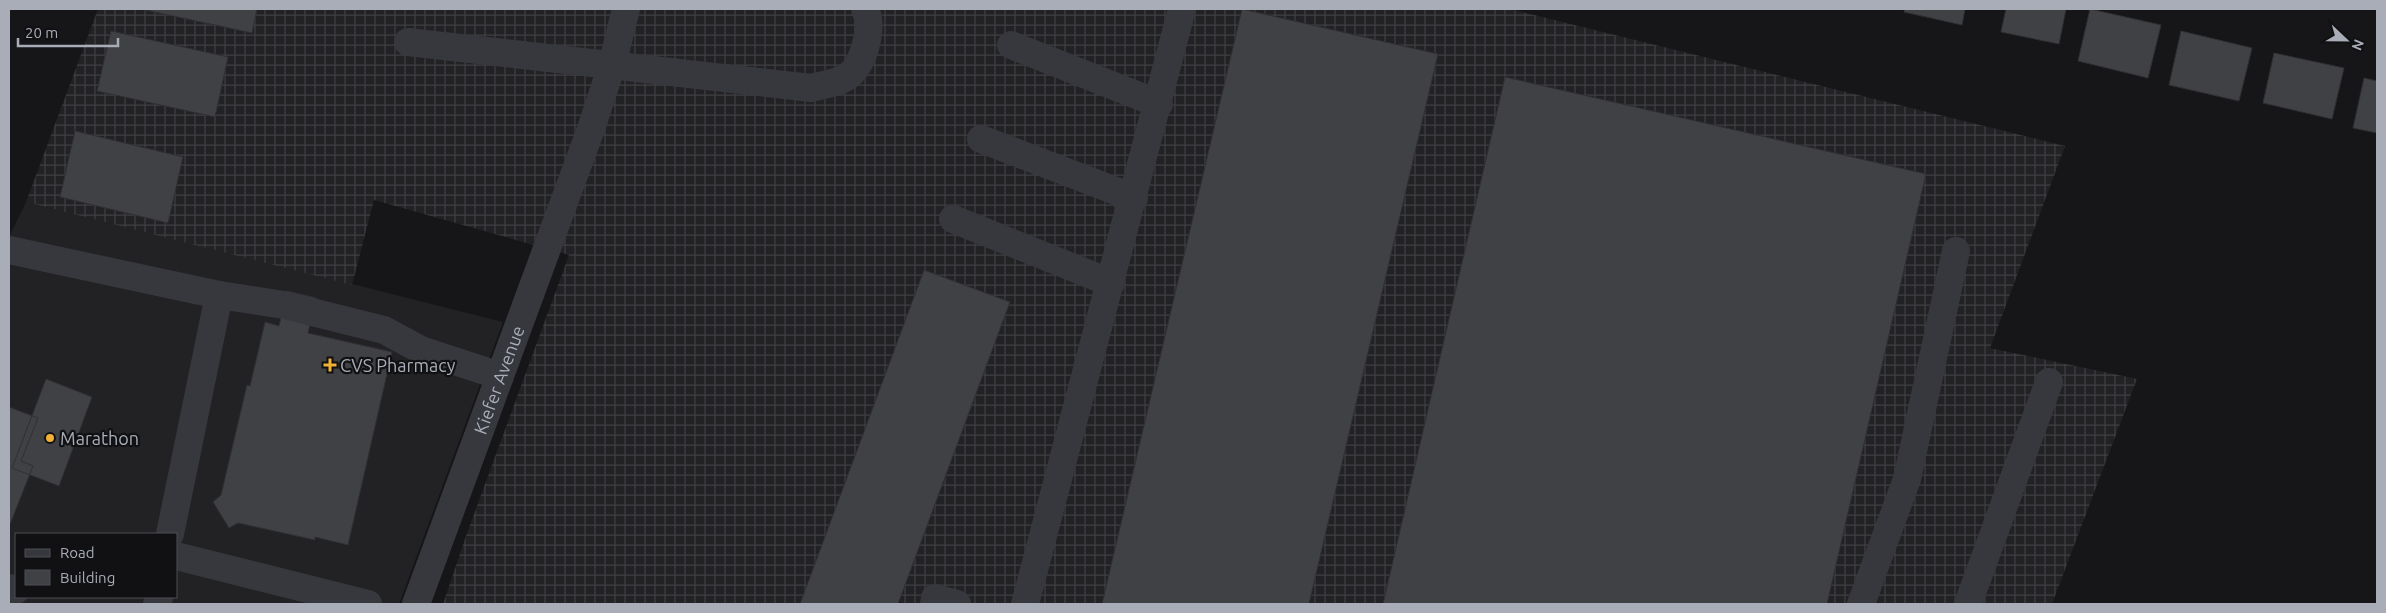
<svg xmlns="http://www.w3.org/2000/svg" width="2386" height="613" font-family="Ubuntu,sans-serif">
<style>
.built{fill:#222225;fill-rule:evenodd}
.industrial{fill:url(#industrial-grid)}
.building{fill:#404145;stroke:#303034}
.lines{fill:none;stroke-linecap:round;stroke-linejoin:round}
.minor{stroke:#37383d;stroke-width:28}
.poi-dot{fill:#f2b134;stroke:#111113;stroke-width:2}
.labels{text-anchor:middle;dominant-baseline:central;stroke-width:4.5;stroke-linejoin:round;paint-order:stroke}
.poi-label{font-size:18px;fill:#a8adb8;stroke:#111113;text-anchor:start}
.street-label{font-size:18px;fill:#a8adb8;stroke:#111113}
</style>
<defs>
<pattern id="industrial-grid" width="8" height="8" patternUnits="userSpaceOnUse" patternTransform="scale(1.25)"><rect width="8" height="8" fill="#222225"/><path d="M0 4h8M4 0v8" fill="none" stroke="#3f3f43"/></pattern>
</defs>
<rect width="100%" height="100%" fill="#161618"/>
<!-- built -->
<path class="built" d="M26 202 503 322 399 604H9V237ZM16 534H176V597H16Z"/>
<!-- industrial -->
<path class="industrial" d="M98 9H1510L2065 146 1990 348 2137 379 2052 604H443L466 536 569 255 374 200 352 285 26 202Z"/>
<!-- building -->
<path class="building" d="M141 9H257L252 33Z
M1242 9 1438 54 1309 604H1102Z
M1905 9H1965L1962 25 1904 12Z
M2006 9H2066L2059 44 2001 32Z
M2090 9 2161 25 2148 78 2078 61Z
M111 31 228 57 215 117 97 91Z
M2181 31 2252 48 2239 101 2169 85Z
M2274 53 2344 68 2332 119 2263 103Z
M1505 77 1926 174 1827 604H1383Z
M2364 78 2377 81V133L2353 128Z
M75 131 183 157 168 223 60 197Z
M924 270 1010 302 898 604H800Z
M287 291 316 298 308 333 392 352 348 545 315 537V540L238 523 229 528 213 502 221 495 247 385 250 386 265 322 279 326Z
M46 379 92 397 59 486 12 468Z
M9 407 38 418 21 461 33 466 9 527Z"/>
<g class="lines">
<!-- minor -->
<g class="minor">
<path d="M408 42 811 88C821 85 839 83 848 76 864 64 874 27 865 9"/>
<path d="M1011 45 1159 104"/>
<path d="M981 139 1134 198"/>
<path d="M953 219 1111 283"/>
<path d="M9 250 219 295 170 534"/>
<path d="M219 295 284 305 384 330 421 350 500 376"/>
<path d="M176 556 368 604"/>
<path d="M9 588 16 590"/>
<path d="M157 604 159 597"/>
<path id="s1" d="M416 604 591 129 612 65 626 9"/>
<path d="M934 604 935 598 957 604"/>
<path d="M1025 604 1182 9"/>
<path d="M1861 604 1907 479 1956 251"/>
<path d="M1968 604 2049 382"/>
</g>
</g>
<!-- markers -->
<g class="poi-dot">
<path d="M327.5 357.5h5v5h5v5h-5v5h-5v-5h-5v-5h5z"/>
<circle cx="50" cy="438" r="5"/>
</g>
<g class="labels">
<!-- poi labels -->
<g class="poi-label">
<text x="340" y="365">CVS Pharmacy</text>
<text x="60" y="438">Marathon</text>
</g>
<!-- street labels -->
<g class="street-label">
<text stroke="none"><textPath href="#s1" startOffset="239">Kiefer Avenue</textPath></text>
</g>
</g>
<!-- border -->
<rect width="2386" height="613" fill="none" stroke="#a8adb8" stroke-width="20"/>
<!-- legend -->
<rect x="15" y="533" width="162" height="65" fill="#111113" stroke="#4d4f55"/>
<rect x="25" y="549" width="25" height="8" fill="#37383d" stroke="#4d4f55"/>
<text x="60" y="558" font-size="15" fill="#a8adb8">Road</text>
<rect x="25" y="570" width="25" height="15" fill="#404145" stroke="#4d4f55"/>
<text x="60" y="583" font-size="15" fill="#a8adb8">Building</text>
<!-- north arrow -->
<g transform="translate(2346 40) rotate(112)" stroke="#111113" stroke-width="4" paint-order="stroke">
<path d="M0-4L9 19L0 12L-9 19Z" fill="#a8adb8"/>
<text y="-8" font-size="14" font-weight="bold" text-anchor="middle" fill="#a8adb8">N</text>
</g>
<!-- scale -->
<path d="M18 38v8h100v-8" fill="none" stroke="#a8adb8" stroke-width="2.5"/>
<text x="25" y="38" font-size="15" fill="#a8adb8" stroke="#111113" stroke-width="4" paint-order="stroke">20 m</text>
</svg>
